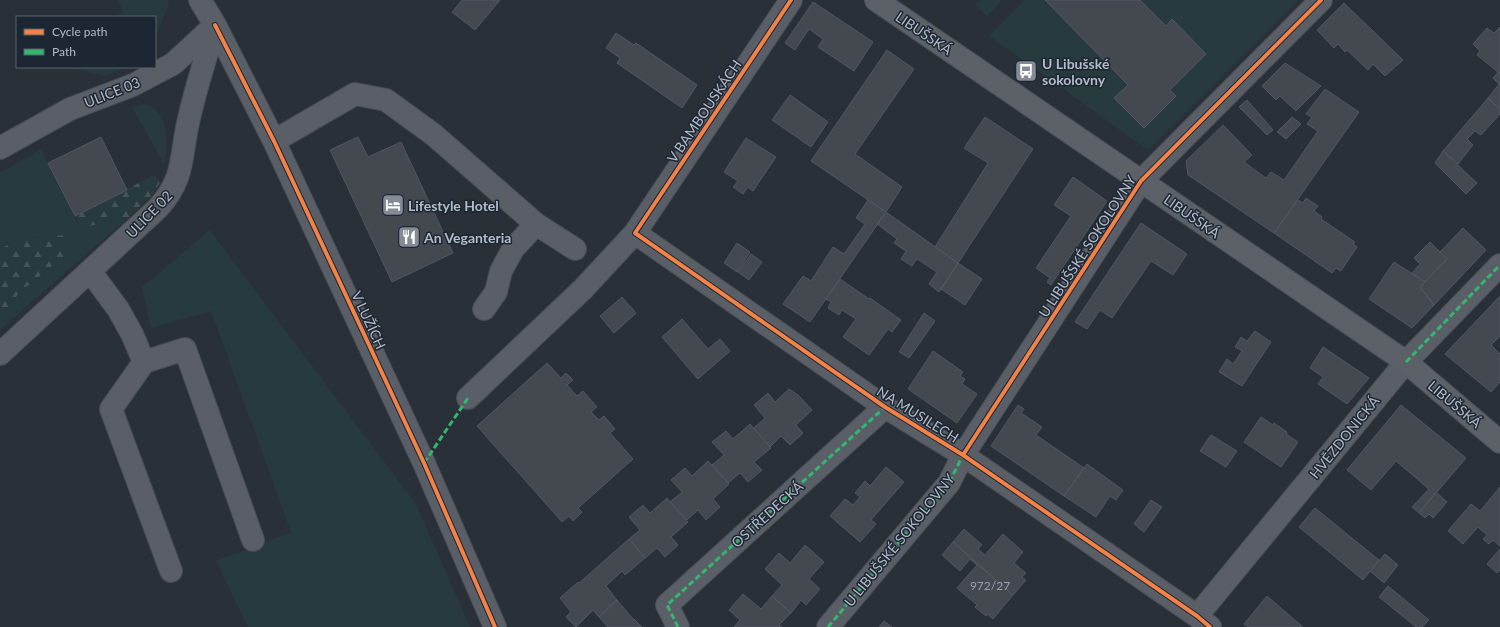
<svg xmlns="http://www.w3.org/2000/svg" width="1500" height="627" font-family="Lato,sans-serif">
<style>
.green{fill:#273a3e}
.forest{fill:url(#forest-firs)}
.building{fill:#444950;stroke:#52575f}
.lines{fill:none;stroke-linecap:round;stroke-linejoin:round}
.minor-casing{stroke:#484c53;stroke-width:24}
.major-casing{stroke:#484c55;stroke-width:24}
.minor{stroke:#5a5e66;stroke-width:22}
.major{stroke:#5c6168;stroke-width:22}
.quiet{stroke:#33b770;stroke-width:3;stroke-dasharray:6 3;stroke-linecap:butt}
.cycleway-casing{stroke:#1d2633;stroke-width:6}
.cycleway{stroke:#f48246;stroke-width:4}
.labels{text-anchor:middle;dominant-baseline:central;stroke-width:3;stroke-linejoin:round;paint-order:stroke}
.number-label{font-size:12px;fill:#989fab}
.street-label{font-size:14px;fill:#b4bcc9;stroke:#1d2633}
.poi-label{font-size:14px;font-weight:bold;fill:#b4bcc9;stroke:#1d2633;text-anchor:start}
</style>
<defs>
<pattern id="forest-firs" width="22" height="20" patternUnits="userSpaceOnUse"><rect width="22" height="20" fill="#273a3e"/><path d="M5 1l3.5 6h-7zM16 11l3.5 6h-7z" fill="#445559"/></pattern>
</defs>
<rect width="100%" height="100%" fill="#2a3038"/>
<!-- green -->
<path class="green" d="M118 0H168L169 4 155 38V17H114L123 12Z
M980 0H1002L987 16 975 5Z
M1025 0H1298L1148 150 989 36Z
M73 67H125L106 76 75 69Z
M143 104C170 108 168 144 164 164L132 107Z
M41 149 80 228 128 218 0 330V317L21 291 69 253 64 235 18 239 0 249V173Z
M210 230 416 504 470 627H248L216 561 291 532 211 311 151 328 142 287Z"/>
<!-- forest -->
<path class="forest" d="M154 175 160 182 154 193 128 218 80 228 75 216Z
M64 235 69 253 21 291 0 317V249L18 239Z"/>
<!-- building -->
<path class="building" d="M462 0H500L475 30 452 12Z
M1045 0H1140L1166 26 1172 19 1206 54 1170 90 1176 96 1144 128 1114 98 1128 85Z
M813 2 873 42 854 71 818 47 823 39 809 29 795 50 785 43Z
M1344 3 1403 60 1385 76 1373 64 1368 70 1347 50 1345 52 1338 44 1334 48 1317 30Z
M1500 27V83L1499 84 1493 78 1498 72 1477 55 1480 51 1473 44 1487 28 1494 33Z
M616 33 634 45 636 43 697 85 682 108 617 63 620 58 606 48Z
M887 50 914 69 855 154 902 187 886 212 811 161Z
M1285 63 1321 86 1296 111 1280 96 1276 100 1262 86Z
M1500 83V109L1488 98Z
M1325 89 1359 112 1274 233 1188 175 1186 161 1223 125 1252 155 1244 162 1266 178 1271 172 1284 180 1318 131 1307 124 1312 117 1306 114Z
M790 95 828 122 811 147 772 120Z
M1488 98 1500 109V114L1481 135 1475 131 1467 139 1473 145 1458 164 1443 151Z
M1247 100 1273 130 1267 135 1239 107Z
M985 117 1033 149 958 263 935 247 988 163 964 148Z
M1292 117 1301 124 1286 139 1277 132Z
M101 137 127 190 75 216 48 163Z
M358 137 368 157 401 142 453 253 392 282 330 150Z
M746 138 776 157 753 191 748 187 743 194 733 187 738 181 724 172Z
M1443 151 1477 183 1466 194 1435 163Z
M1073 177 1107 201 1051 285 1047 282 1050 278 1036 268 1071 216 1054 205Z
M1306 198 1318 206 1314 211 1322 217 1321 219 1355 242 1353 244 1357 247 1341 271 1336 268 1332 273 1274 233 1298 200 1303 203Z
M868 200 886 212 810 322 783 304 803 276 811 281 833 247 844 254 865 224 856 218Z
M886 212 958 263 939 292 929 284 937 272 917 259 912 266 901 259 906 251 894 243 897 239 877 224Z
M1141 223 1187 254 1173 275 1151 261 1112 318 1100 310 1087 329 1075 322Z
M1463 228 1486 250 1434 305 1420 287 1447 259 1440 252Z
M1430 242 1447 259 1425 282 1412 273 1420 264 1414 258Z
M737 243 750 252 737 272 724 263Z
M751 254 762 262 749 280 738 272Z
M1394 262 1425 282 1420 287 1434 305 1412 328 1369 299Z
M958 263 982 279 965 305 941 289Z
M840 279 869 299 870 298 901 320 892 332 888 329 869 355 843 337 856 319 842 310 839 315 828 308 831 302 826 299Z
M1500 296V336L1491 345 1500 354V382L1491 392 1445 354Z
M622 297 636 313 614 333 600 316Z
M924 313 935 321 909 358 899 352Z
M682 319 708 349 720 339 730 351 698 379 662 337Z
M1255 331 1271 342 1242 386 1219 372 1227 359 1233 364 1242 351 1235 347 1241 337 1247 341Z
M1323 347 1369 378 1347 404 1318 384 1323 377 1310 368Z
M933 351 963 372 960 376 965 379 962 384 977 394 957 423 908 389Z
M547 363 561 378 566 373 573 380 567 385 577 396 583 391 597 407 591 412 599 420 604 416 615 429 610 433 633 459 578 508 582 512 573 521 569 516 562 522 477 426Z
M789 389 798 395 812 410 796 425 803 433 790 445 781 436 770 447 754 428 765 418 754 405 768 393 775 402Z
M1018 405 1024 409 1021 413 1042 427 1036 435 1084 468 1064 496 991 446Z
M1401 405 1466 458 1419 513 1412 507 1429 489 1396 461 1371 490 1347 470Z
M1261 417 1273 425 1274 423 1287 432 1286 434 1298 442 1281 467 1244 442Z
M750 424 771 448 754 462 762 470 748 482 740 473 728 483 712 465 724 455 712 442 726 431 733 439Z
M1211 435 1237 451 1226 467 1200 451Z
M708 461 729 484 713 499 720 507 706 520 698 510 687 520 670 502 682 492 671 480 685 468 692 476Z
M1087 464 1123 490 1116 500 1110 496 1096 517 1064 496Z
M886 467 904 482 871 520 876 524 860 542 830 516 845 499 853 505 860 497 855 493 865 481 870 486Z
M1500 487V546L1493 540 1489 544 1483 539 1487 535 1478 527 1463 544 1448 531 1471 504 1480 511Z
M1436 492 1447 502 1433 518 1429 514 1425 518 1419 513Z
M667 498 688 522 671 537 678 545 665 557 657 548 645 558 629 539 640 530 629 517 643 505 650 513Z
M1151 500 1162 507 1144 532 1134 524Z
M1315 508 1379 560 1363 580 1299 527Z
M964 529 982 545 978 549 985 555 1003 534 1023 552 1014 563 1026 573 1022 577 1026 580 1013 595 953 542Z
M629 539 645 558 625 575 622 571 606 586 617 600 599 617 593 610 576 627 566 617 571 612 560 598 578 582 579 583Z
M953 542 1013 595 993 619 987 614 986 616 975 607 977 605 957 588 977 565 970 559 960 571 942 555Z
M805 545 824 562 809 579 820 589 806 605 801 600 791 613 772 596 782 585 765 569 779 553 790 563Z
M1500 549V570L1497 573 1487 564Z
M1385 554 1398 565 1384 583 1370 571Z
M1388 586 1429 620 1422 627H1416L1379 597Z
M743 594 761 609 772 596 791 613 779 625 782 627H734L740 620 729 610Z
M1267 596 1303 627H1248L1244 624Z
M617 600 633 619H634L642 627H608L599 617Z
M884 621 892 627H879Z"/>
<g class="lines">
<!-- minor casing -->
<g class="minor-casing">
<path id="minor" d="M200 0 215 25 274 141 424 463 495 627
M274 141 355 94 386 100 434 135 536 224 575 249
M0 148 70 109 133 85 173 64 215 25
M635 233 885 407 963 455 1197 616 1210 627
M90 271 118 309 132 334 144 362
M484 309 496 292 501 271 513 249 536 224
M0 354 158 208C185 178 180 159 188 123 195 90 206 58 215 25
M468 398 583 289 635 233 791 0
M171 571 111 409 144 362 185 349 253 540
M1197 616 1406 362 1500 265
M678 627 667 605 885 407
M828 627 949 483 963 455 1141 181 1321 0"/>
</g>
<!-- major casing -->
<g class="major-casing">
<path id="major" d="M876 0 1406 362 1500 442"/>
</g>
<!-- minor -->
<use href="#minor" class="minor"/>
<!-- major -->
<use href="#major" class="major"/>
<!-- quiet -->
<path class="quiet" d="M1406 362 1500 265
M424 463 468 398
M678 627 667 605 885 407
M828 627 949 483 963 455"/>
<!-- cycleway casing -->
<g class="cycleway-casing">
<path id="cycleway" d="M791 0 635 233 885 407 963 455 1197 616 1210 627
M215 25 274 141 424 463 495 627
M963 455 1141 181 1321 0"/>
</g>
<!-- cycleway -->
<use href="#cycleway" class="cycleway"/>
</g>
<!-- icons -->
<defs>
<g id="bus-square" transform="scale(1.15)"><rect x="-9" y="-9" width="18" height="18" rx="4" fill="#848b96" stroke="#1d2633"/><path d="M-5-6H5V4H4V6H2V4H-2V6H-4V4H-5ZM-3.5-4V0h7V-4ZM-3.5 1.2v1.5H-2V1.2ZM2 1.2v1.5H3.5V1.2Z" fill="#fff"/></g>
<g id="hotel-square" transform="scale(1.15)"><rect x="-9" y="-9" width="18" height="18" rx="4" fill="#848b96" stroke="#1d2633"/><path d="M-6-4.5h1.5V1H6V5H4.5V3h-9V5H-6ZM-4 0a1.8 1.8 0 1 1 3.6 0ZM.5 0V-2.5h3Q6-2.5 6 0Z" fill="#fff"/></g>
<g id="restaurant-square" transform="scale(1.15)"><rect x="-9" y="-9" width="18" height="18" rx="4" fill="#848b96" stroke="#1d2633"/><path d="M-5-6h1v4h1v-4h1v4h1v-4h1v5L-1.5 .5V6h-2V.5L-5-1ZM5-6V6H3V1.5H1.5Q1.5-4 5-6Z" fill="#fff"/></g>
</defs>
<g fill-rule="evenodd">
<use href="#bus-square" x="1026" y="71"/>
<use href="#hotel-square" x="393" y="205"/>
<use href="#restaurant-square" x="409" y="237"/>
</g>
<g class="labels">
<!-- number labels -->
<g class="number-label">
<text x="990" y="585">972/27</text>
</g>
<!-- street labels -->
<g class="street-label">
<text transform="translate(924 33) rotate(34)">LIBUŠSKÁ</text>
<text transform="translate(112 92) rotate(-22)">ULICE 03</text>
<text transform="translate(704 111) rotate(-56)">V BAMBOUSKÁCH</text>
<text transform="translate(149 214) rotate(-46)">ULICE 02</text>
<text transform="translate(1192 216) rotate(35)">LIBUŠSKÁ</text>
<text transform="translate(1087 246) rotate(-57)">U LIBUŠSKÉ SOKOLOVNY</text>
<text transform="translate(369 320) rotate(65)">V LUŽÍCH</text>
<text transform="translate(1455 404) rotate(40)">LIBUŠSKÁ</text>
<text transform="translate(918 414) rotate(32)">NA MUSILECH</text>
<text transform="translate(1344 437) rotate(-51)">HVĚZDONICKÁ</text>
<text transform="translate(767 514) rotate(-42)">OSTŘEDECKÁ</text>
<text transform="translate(899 540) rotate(-51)">U LIBUŠSKÉ SOKOLOVNY</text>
</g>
<!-- poi labels -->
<g class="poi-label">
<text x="1042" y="63">U Libušské<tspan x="1042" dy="16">sokolovny</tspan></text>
<text x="408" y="205">Lifestyle Hotel</text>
<text x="424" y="237">An Veganteria</text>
</g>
</g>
<!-- legend -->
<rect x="16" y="16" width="140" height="52" fill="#1d2633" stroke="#59626f"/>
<rect x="24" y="29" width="20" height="6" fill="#f48246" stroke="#59626f"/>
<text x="52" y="36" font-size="12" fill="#b4bcc9">Cycle path</text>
<rect x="24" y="49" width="20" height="6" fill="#33b770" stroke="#59626f"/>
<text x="52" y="56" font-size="12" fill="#b4bcc9">Path</text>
</svg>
